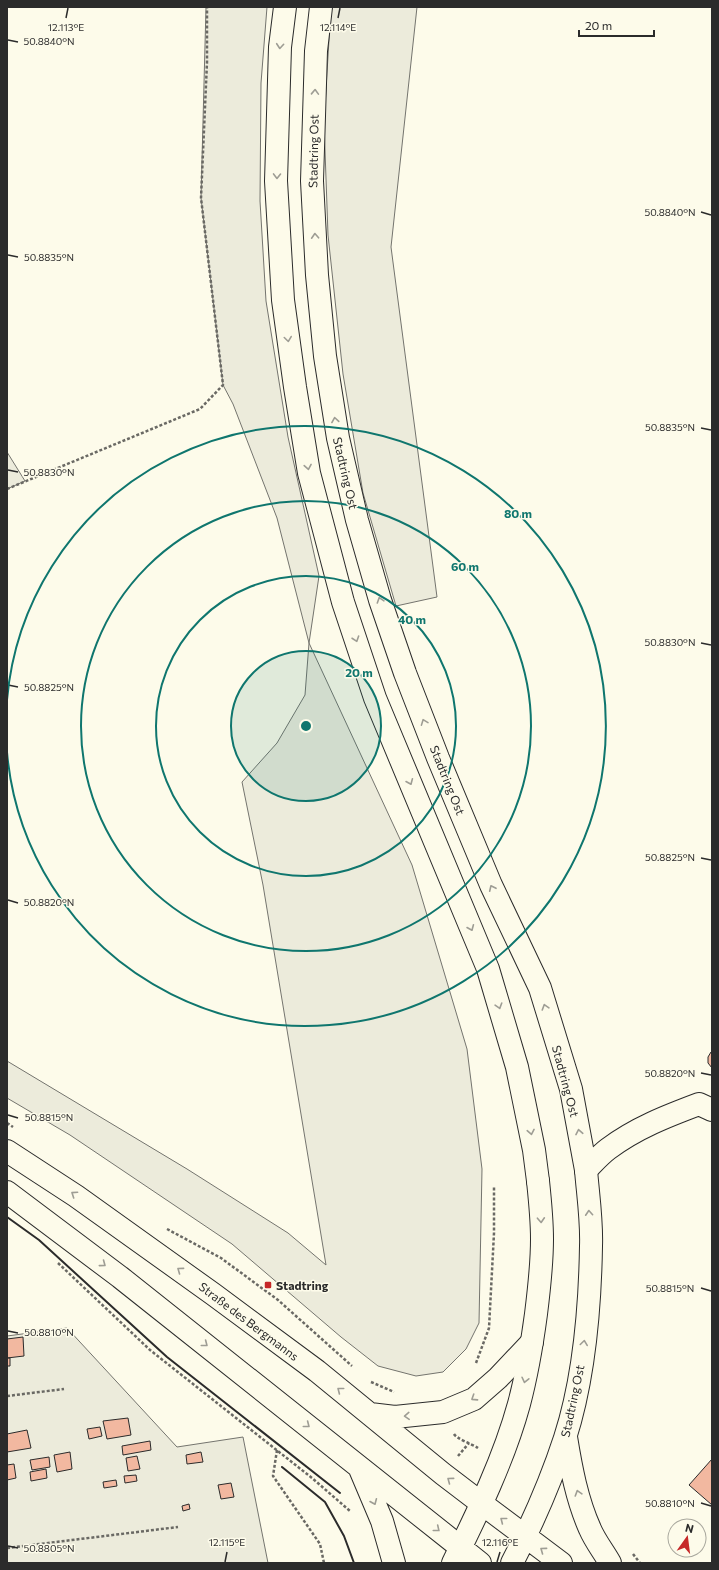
<svg xmlns="http://www.w3.org/2000/svg" width="719" height="1570" font-family="Commissioner,sans-serif">
<style>
.green{fill:#ecebdb;stroke:#74746e}
.building{fill:#f2b8a0;stroke:#2b2b2b}
.lines{fill:none;stroke-linecap:round;stroke-linejoin:round}
.street-casing{stroke:#2b2b2b;stroke-width:24}
.secondary-casing{stroke:#2b2b2b;stroke-width:24}
.primary-casing{stroke:#2b2b2b;stroke-width:24}
.highway-casing{stroke:#2b2b2b;stroke-width:24}
.path{stroke:#6a6964;stroke-width:2.5;stroke-dasharray:3 2;stroke-linecap:butt}
.street{stroke:#fdfbea;stroke-width:22}
.secondary{stroke:#fdfbea;stroke-width:22}
.primary{stroke:#fdfbea;stroke-width:22}
.highway{stroke:#fdfbea;stroke-width:22}
.wall{stroke:#2b2b2b;stroke-width:2}
.oneway{stroke:#9e9d94}
.ticks{fill:none;stroke:#2b2b2b;stroke-width:1.5}
.ring{fill:none;stroke:#0f766e;stroke-width:2}
.poi-dot{fill:#c62828;stroke:#fdfbea;stroke-width:1.5}
.labels{text-anchor:middle;dominant-baseline:central;stroke-width:3;stroke-linejoin:round;paint-order:stroke}
.street-label{font-size:12px;fill:#2b2b2b;stroke:#fdfbea}
.poi-label{font-size:12px;font-weight:bold;fill:#2b2b2b;stroke:#fdfbea;text-anchor:start}
.ticks-label{font-size:10px;text-anchor:middle;fill:#2b2b2b;stroke:#fdfbea;stroke-width:3;stroke-linejoin:round;paint-order:stroke}
.centre{fill:#0f766e;stroke:#fdfbea;stroke-width:2}
.ring-label{font-size:12px;text-anchor:middle;font-weight:bold;fill:#0f766e;stroke:#fdfbea;stroke-width:3;stroke-linejoin:round;paint-order:stroke}
</style>
<rect width="100%" height="100%" fill="#fdfbea"/>
<!-- green -->
<path class="green" d="M206 7H267L261 83 260 201 266 301 288 437 319 576 309 643 412 865 467 1049 482 1169 479 1323 466 1349 443 1372 416 1376 378 1366 341 1337 232 1244 70 1135 7 1098V1061L187 1169 288 1233 326 1265 263 885 242 782 277 743 305 695 309 643 277 518 233 404 223 385 201 198Z
M331 7H417L391 247 437 597 396 606 363 493 343 374 328 235 324 122Z
M7 452 25 481 7 489Z
M67 1328 177 1447 243 1437 268 1563H7V1336Z"/>
<!-- building -->
<path class="building" d="M711 1052H712V1068L708 1063V1057Z
M23 1337 24 1356 7 1358V1339Z
M7 1358H10V1366H7Z
M128 1418 131 1435 107 1439 103 1421Z
M100 1427 102 1436 89 1439 87 1429Z
M27 1430 31 1448 7 1452V1434Z
M150 1441 151 1450 123 1455 122 1446Z
M70 1452 72 1469 57 1472 54 1455Z
M201 1452 203 1462 187 1464 186 1455Z
M137 1456 140 1469 128 1471 126 1458Z
M49 1457 50 1467 32 1470 30 1460Z
M712 1459V1505L689 1485Z
M14 1464 16 1478 7 1480V1465Z
M46 1469 47 1478 31 1481 30 1472Z
M136 1475 137 1481 125 1483 124 1476Z
M116 1480 117 1486 104 1488 103 1482Z
M231 1483 234 1497 221 1499 218 1485Z
M189 1504 190 1509 183 1511 182 1506Z"/>
<g class="lines">
<!-- street casing -->
<g class="street-casing">
<path id="street" d="M586 1170C593 1163 600 1155 608 1149 636 1128 667 1116 699 1104L712 1110"/>
</g>
<!-- secondary casing -->
<g class="secondary-casing">
<path id="secondary" d="M7 1151 76 1196 213 1294 317 1371 443 1474 481 1503
M7 1192 120 1277 460 1547
M370 1414 395 1417 443 1412 474 1399 498 1378 532 1342
M360 1469 382 1521 394 1563"/>
</g>
<!-- primary casing -->
<g class="primary-casing">
<path id="primary" d="M566 1437C571 1468 577 1500 590 1529 595 1541 604 1552 610 1563
M481 1503 561 1563
M460 1547 480 1563
M453 1563C478 1512 504 1459 519 1404 527 1374 532 1344 536 1314 539 1290 542 1264 542 1239 542 1220 540 1200 538 1181
M512 1563C533 1522 551 1481 565 1438 584 1379 590 1308 591 1246 592 1221 588 1195 586 1170"/>
</g>
<!-- highway casing -->
<g class="highway-casing">
<path id="highway" d="M285 7 280 47 276 181 283 300 295 387 309 473 343 602 375 698 488 969 517 1067 534 1150 538 1181
M321 7 316 51 312 181 317 275 325 356 338 438 357 520 380 600 405 673 438 758 491 885 540 988 571 1089 586 1170"/>
</g>
<!-- path -->
<path class="path" d="M7 489 200 409 223 385 201 198 207 62V7
M7 1123 13 1127
M167 1229 221 1258 278 1300 352 1366
M58 1263 150 1350 312 1478 350 1511
M476 1363 489 1328 494 1233V1187
M371 1382 394 1392
M7 1396 64 1389
M454 1434C457 1439 472 1444 478 1448
M277 1450 273 1476 320 1544 324 1563
M458 1456 469 1443
M7 1548 178 1527
M633 1554 640 1563"/>
<!-- street -->
<use href="#street" class="street"/>
<!-- secondary -->
<use href="#secondary" class="secondary"/>
<!-- primary -->
<use href="#primary" class="primary"/>
<!-- highway -->
<use href="#highway" class="highway"/>
<!-- wall -->
<path class="wall" d="M7 1217 39 1240 167 1357 340 1493
M282 1467 325 1502 344 1536 354 1563"/>
</g>
<!-- one-way arrows -->
<defs><path id="oneway-chevron" d="M-2-3.5L2.5 0L-2 3.5" fill="none" stroke-width="1.6" stroke-linecap="round" stroke-linejoin="round"/></defs>
<g class="oneway">
<use href="#oneway-chevron" transform="translate(280 46) rotate(95)"/>
<use href="#oneway-chevron" transform="translate(315 92) rotate(-88)"/>
<use href="#oneway-chevron" transform="translate(277 176) rotate(91)"/>
<use href="#oneway-chevron" transform="translate(315 236) rotate(-93)"/>
<use href="#oneway-chevron" transform="translate(288 339) rotate(82)"/>
<use href="#oneway-chevron" transform="translate(335 420) rotate(-99)"/>
<use href="#oneway-chevron" transform="translate(308 467) rotate(80)"/>
<use href="#oneway-chevron" transform="translate(380 600) rotate(-108)"/>
<use href="#oneway-chevron" transform="translate(356 639) rotate(71)"/>
<use href="#oneway-chevron" transform="translate(424 722) rotate(-111)"/>
<use href="#oneway-chevron" transform="translate(410 782) rotate(67)"/>
<use href="#oneway-chevron" transform="translate(492 888) rotate(-115)"/>
<use href="#oneway-chevron" transform="translate(471 928) rotate(67)"/>
<use href="#oneway-chevron" transform="translate(499 1006) rotate(73)"/>
<use href="#oneway-chevron" transform="translate(545 1007) rotate(-107)"/>
<use href="#oneway-chevron" transform="translate(531 1132) rotate(79)"/>
<use href="#oneway-chevron" transform="translate(579 1132) rotate(-101)"/>
<use href="#oneway-chevron" transform="translate(74 1194) rotate(-146)"/>
<use href="#oneway-chevron" transform="translate(589 1213) rotate(-94)"/>
<use href="#oneway-chevron" transform="translate(541 1220) rotate(87)"/>
<use href="#oneway-chevron" transform="translate(103 1264) rotate(37)"/>
<use href="#oneway-chevron" transform="translate(180 1270) rotate(-144)"/>
<use href="#oneway-chevron" transform="translate(584 1343) rotate(-82)"/>
<use href="#oneway-chevron" transform="translate(205 1344) rotate(38)"/>
<use href="#oneway-chevron" transform="translate(525 1380) rotate(103)"/>
<use href="#oneway-chevron" transform="translate(340 1390) rotate(-142)"/>
<use href="#oneway-chevron" transform="translate(474 1398) rotate(147)"/>
<use href="#oneway-chevron" transform="translate(407 1416) rotate(177)"/>
<use href="#oneway-chevron" transform="translate(307 1425) rotate(38)"/>
<use href="#oneway-chevron" transform="translate(450 1480) rotate(-143)"/>
<use href="#oneway-chevron" transform="translate(578 1493) rotate(-107)"/>
<use href="#oneway-chevron" transform="translate(374 1502) rotate(67)"/>
<use href="#oneway-chevron" transform="translate(503 1520) rotate(-142)"/>
<use href="#oneway-chevron" transform="translate(437 1529) rotate(39)"/>
<use href="#oneway-chevron" transform="translate(543 1550) rotate(-144)"/>
</g>
<!-- ticks -->
<path class="ticks" d="M66 18 68 8M338 18 340 8M8 40 18 42M701 212 711 215M8 255 18 257M701 428 711 430M8 470 18 472M701 643 711 645M8 685 18 687M701 858 711 860M8 900 18 903M701 1073 711 1075M8 1115 18 1118M701 1288 711 1291M8 1331 18 1333M701 1503 711 1506M8 1546 18 1548M225 1562 227 1552M497 1562 500 1552"/>
<!-- distance rings -->
<circle cx="306" cy="726" r="75" fill="#0f766e" fill-opacity=".12"/>
<g class="ring">
<circle cx="306" cy="726" r="75"/>
<circle cx="306" cy="726" r="150"/>
<circle cx="306" cy="726" r="225"/>
<path d="M7 700A300 300 0 1 1 7 752"/>
</g>
<!-- markers -->
<rect class="poi-dot" x="264" y="1281" width="8" height="8" rx="2"/>
<g class="labels">
<!-- street labels -->
<g class="street-label">
<text transform="translate(313 151) rotate(-89)">Stadtring Ost</text>
<text transform="translate(346 473) rotate(77)">Stadtring Ost</text>
<text transform="translate(448 780) rotate(68)">Stadtring Ost</text>
<text transform="translate(566 1081) rotate(75)">Stadtring Ost</text>
<text transform="translate(249 1321) rotate(37)">Straße des Bergmanns</text>
<text transform="translate(572 1401) rotate(-78)">Stadtring Ost</text>
</g>
<!-- poi labels -->
<g class="poi-label">
<text x="276" y="1285">Stadtring</text>
</g>
</g>
<g class="ticks-label">
<text x="338" y="31">12.114°E</text>
<text x="66" y="31">12.113°E</text>
<text x="49" y="45">50.8840°N</text>
<text x="670" y="216">50.8840°N</text>
<text x="49" y="261">50.8835°N</text>
<text x="670" y="431">50.8835°N</text>
<text x="49" y="476">50.8830°N</text>
<text x="670" y="646">50.8830°N</text>
<text x="49" y="691">50.8825°N</text>
<text x="670" y="861">50.8825°N</text>
<text x="49" y="906">50.8820°N</text>
<text x="670" y="1077">50.8820°N</text>
<text x="49" y="1121">50.8815°N</text>
<text x="670" y="1292">50.8815°N</text>
<text x="49" y="1336">50.8810°N</text>
<text x="670" y="1507">50.8810°N</text>
<text x="227" y="1546">12.115°E</text>
<text x="500" y="1546">12.116°E</text>
<text x="49" y="1552">50.8805°N</text>
</g>
<circle cx="306" cy="726" r="6" class="centre"/>
<g class="ring-label">
<text x="518" y="518">80 m</text>
<text x="465" y="571">60 m</text>
<text x="412" y="624">40 m</text>
<text x="359" y="677">20 m</text>
</g>
<!-- border -->
<rect width="719" height="1570" fill="none" stroke="#2b2b2b" stroke-width="16"/>
<!-- north arrow -->
<g transform="translate(687 1538) rotate(14)"><circle r="19" fill="#fdfbea" stroke="#a9a89e"/>
<path d="M0-3L7 15L0 10L-7 15Z" fill="#c62828"/>
<text y="-6" font-size="11" font-weight="bold" text-anchor="middle" fill="#2b2b2b">N</text>
</g>
<!-- scale -->
<path d="M579 30v6h75v-6" fill="none" stroke="#2b2b2b" stroke-width="2"/>
<text x="585" y="30" font-size="12" fill="#2b2b2b" stroke="#fdfbea" stroke-width="3" paint-order="stroke">20 m</text>
</svg>
